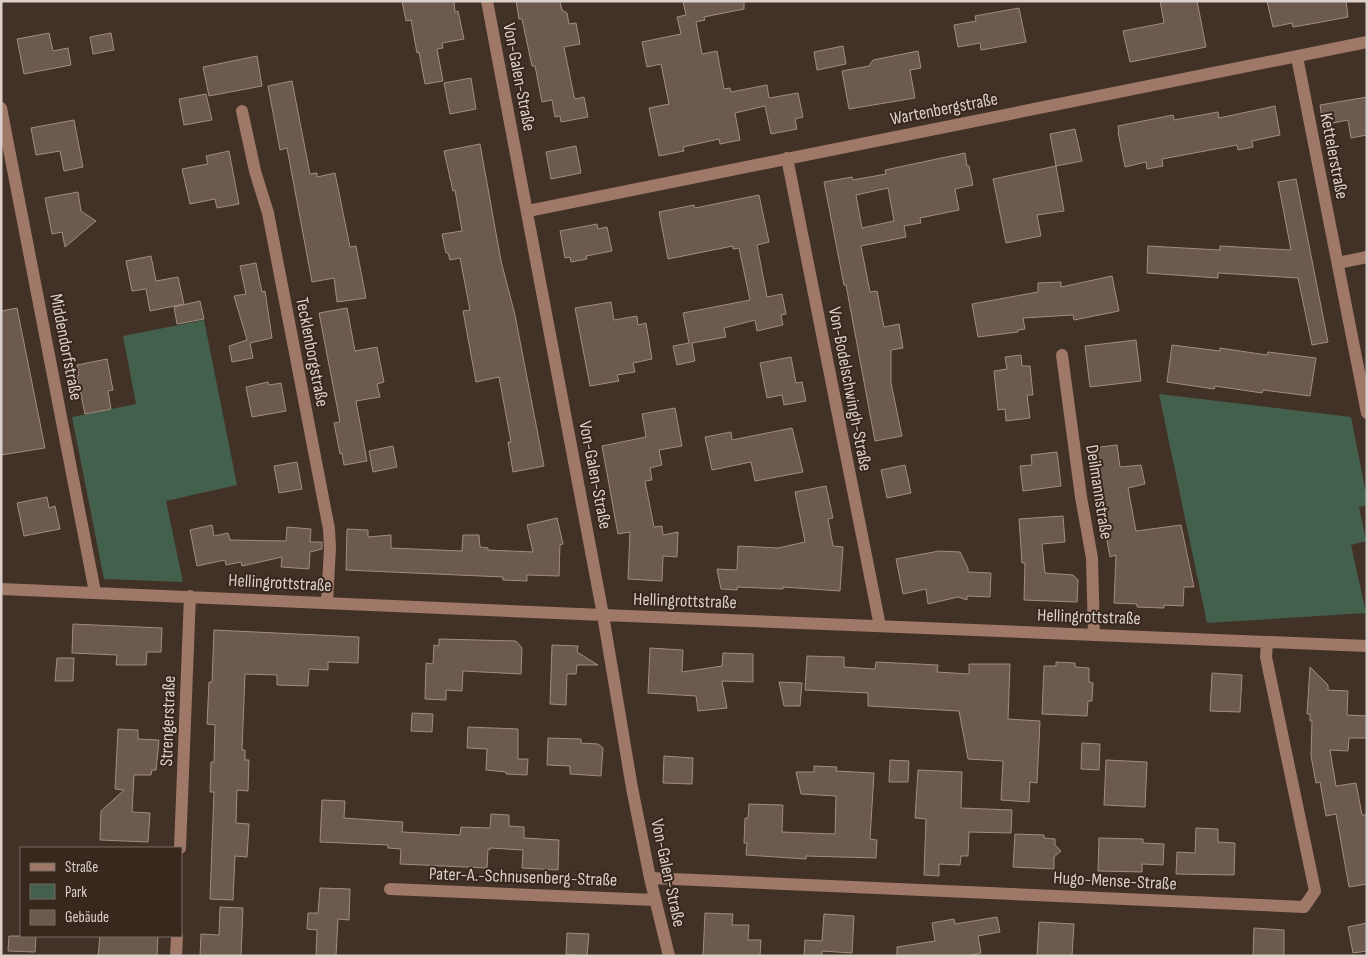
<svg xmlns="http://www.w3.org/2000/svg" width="1368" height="957" font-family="'Sofia Sans Condensed',sans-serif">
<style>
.green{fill:#43604c}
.building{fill:#6d5a4f;stroke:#a18c80;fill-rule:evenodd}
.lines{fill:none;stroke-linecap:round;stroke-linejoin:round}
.minor{stroke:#9f7867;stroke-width:12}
.labels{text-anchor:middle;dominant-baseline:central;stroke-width:4;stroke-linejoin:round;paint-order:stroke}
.street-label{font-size:18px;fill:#dbd0ca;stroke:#37271d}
</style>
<rect width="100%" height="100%" fill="#423127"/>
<!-- green -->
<path class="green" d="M204 320 237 485 166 501 183 582 104 579 72 417 136 404 123 336Z
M1159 394 1351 417 1367 499V505L1359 507 1366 541 1351 545 1366 613 1207 623Z"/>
<!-- building -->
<path class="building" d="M402 1H454L455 12 458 11 464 39 442 43 443 48 437 49 443 81 425 84 419 52 417 53 411 20 406 21Z
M516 1H560L562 10 567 13 569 24 576 23 580 44 564 47 574 96 575 99 584 97 588 117 561 122 560 116 555 117 552 100 542 102 535 66H532L522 19H519Z
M683 1H744V9L704 17 705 20 696 22 702 54 717 51 724 89 730 88 731 92 767 85 769 98 798 93 803 117 795 119 797 129 771 134 765 106 735 113 740 140 720 144 719 139 683 147 684 151 659 156 649 108 669 104 661 64 647 67 642 42 681 34 677 17 686 15Z
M1160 1H1197L1206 47 1130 62 1123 31 1164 23Z
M1267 1H1346L1348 17 1316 23 1293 27 1292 23 1273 27Z
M1019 8 1026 42 981 50 980 43 958 47 954 25 976 21 975 16Z
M49 33 53 51 68 48 71 65 24 74 17 39Z
M111 33 114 50 93 54 90 37Z
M843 46 846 64 817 70 814 52Z
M918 51 921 68 910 70 915 98 849 109 842 71 869 66 873 60Z
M257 56 262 86 209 96 203 67Z
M471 78 476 109 450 114 444 83Z
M292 81 310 174 317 173V177L335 173 350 247 356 246 366 298 337 302 334 278 312 282 287 148 280 150 268 86Z
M206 94 212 120 184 125 179 99Z
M1367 97V135L1351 138 1348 120 1323 125 1320 105Z
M1275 106 1280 135 1252 141 1253 147 1238 150 1237 145 1162 159 1163 166 1147 169 1146 162 1125 167 1118 132 1119 131 1118 126 1173 115 1174 120 1218 112 1219 118Z
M74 120 83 167 64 171 60 151 36 155 31 128Z
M1075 129 1082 161 1056 166 1050 134Z
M480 144 501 261 515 315 544 466 513 472 508 442H511L499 377 476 382 463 311 470 310 460 258 450 260 448 253H446L442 234 462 231 455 190 453 191 444 151Z
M576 146 581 173 551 179 546 152Z
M229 151 239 204 217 208 215 199 190 204 182 169 208 164 206 156Z
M965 153 967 166H969L973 185 955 189 959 210 920 218 921 223 904 226 906 237 861 246 870 292 877 291 884 327 899 324 903 348 891 350V383L902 436 875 441 846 285H844L824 182 852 177 853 180 886 174 885 170ZM888 188 894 221 862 228 856 195Z
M1056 166 1064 211 1037 215 1041 236 1006 243 993 179Z
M1296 179 1328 342 1312 345 1298 278 1218 273V278L1147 273 1148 246 1220 250V246L1291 250 1278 182Z
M78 192 81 211 96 221 65 247 62 232 52 234 45 198Z
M759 195 769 242 757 245 767 297 782 294 786 314 781 315 783 325 757 331 755 320 724 328 726 337 692 343 695 361 677 365 673 346 689 343 683 313 750 300 739 248 733 249V246L668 259 659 212 694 205 695 208Z
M597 224 598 229 607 227 612 251 586 256 587 259 571 262 570 257 565 258 560 231Z
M151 256 156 281 178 277 184 304 150 311 146 289 132 291 126 261Z
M256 263 262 292 265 291 272 338 250 343 253 358 232 362 229 346 247 340 234 296 246 294 240 266Z
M1112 276 1119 311 1074 320 1073 315 1023 318 1025 329 1018 330V332L978 337 972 304 1038 292V283L1061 282V287Z
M200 301 204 319 177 324 174 307Z
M611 302 614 320 637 316 638 325 646 323 652 359 633 363 635 372 617 375 619 381 590 386 575 308Z
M17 308 45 448 1 455V311Z
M347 308 355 351 377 347 384 382 377 384 380 397 356 401 367 461 344 465 342 453 340 454 334 423 340 422 319 313Z
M1136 340 1141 381 1090 387 1085 346Z
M1172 345 1220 351V348L1267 355 1268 352 1316 358 1310 396 1263 390 1262 393 1215 386 1214 389 1167 382Z
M1021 355 1022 366H1030L1033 395H1027L1030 418 1006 421 1005 409 998 410 994 371 1007 369 1005 357Z
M791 357 796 383 802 382 806 401 784 405 782 395 767 398 760 363Z
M107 359 113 390 108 391 111 409 85 414 77 376 79 375 77 365Z
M268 382 269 385 281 383 286 411 252 417 246 387Z
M675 408 682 446 659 450 662 465 650 468 652 480 645 481 654 527 662 526 663 535 678 532 677 557 663 556 662 581 628 579 630 532 618 534 602 446 646 437 642 414Z
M792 428 803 472 755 481 751 462 712 470 705 437 731 432 732 440Z
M1117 445 1120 467 1141 465 1145 484 1128 488 1136 531 1181 525 1194 587H1184L1183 606 1164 605V608L1137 607V604L1114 603 1116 555 1110 557 1097 487 1092 448Z
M393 446 397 467 373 472 369 451Z
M1057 452 1061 486 1023 491 1020 466 1032 465 1031 455Z
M297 462 302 489 279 493 274 466Z
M905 465 911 493 887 498 881 470Z
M826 486 833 518 828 519 833 546 843 547 840 591 783 587V589L737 587V590L721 589 717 569 737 570 738 546 778 548 805 542 795 492Z
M47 497 49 508 55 506 60 529 24 536 17 503Z
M1063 516 1065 542 1042 544 1045 573 1073 575 1078 580 1077 602 1024 600 1025 563H1022L1019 519Z
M557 518 563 544 560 545 559 576 527 575V581L503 580V577L346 570 347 529 368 530V537L391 535V548L462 551 463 535H479L480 547 488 548V550L533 552 527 525Z
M212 525 214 536 228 533 230 540 286 541 287 527 311 529 310 542H322V549L310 552 309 569 281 567 282 557 242 566 241 562 226 565 225 560 197 566 190 530Z
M939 551 960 552 968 568V572L991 573 990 597 967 596V600L958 597 928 604 926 589 903 594 896 559Z
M73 624 162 628 161 652H147L146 665H116L117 655 72 653Z
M214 630 359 637 358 663 328 662V670L309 669 308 686 277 685V675L245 674 242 750H245V760H249L248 791 237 790 236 823 249 824 247 857 235 856 233 900 210 899 214 792H210L211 762H214L215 725 207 724 209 682H212Z
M439 639 516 641 522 648 521 674 463 671 462 691 446 690V700L425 699 426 663 433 664 434 645 439 646Z
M552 645 578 646 577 652 598 665H577L576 674H567L566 705 550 704Z
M650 648 683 650 682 672 722 666 723 653 753 654V682L722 681 727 708 698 711 696 696 648 693Z
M807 656 844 657V667L875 669 876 662 938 665 937 672 969 674V664H1010L1008 719 1040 721 1037 783 1030 782 1029 802 1001 800 1003 761 968 759 959 711 868 706V693L805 690Z
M57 658H74L73 681H55Z
M1056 662 1075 663V667L1089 668V682L1093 683 1092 701H1088L1087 716 1042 714 1044 666H1056Z
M1310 667 1328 685V690L1348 691 1347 715 1367 716V738H1349L1348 751 1330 750 1336 786 1356 783 1362 815H1367V884L1349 887 1336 814 1326 816 1320 782 1316 783 1311 756 1312 721H1310V714H1307Z
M1212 673 1242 675 1240 712 1210 711Z
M779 682 802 683 800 706H784Z
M412 713 433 714 432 732 411 731Z
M468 727 518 729V759H528L527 775 506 774V772L486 770 487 749 467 748Z
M118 729 138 730V739L159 740 156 770H152L151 775H134L132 812 150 813 148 842 100 840 101 811 124 790 115 789Z
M548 738 581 739V743L598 744 603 748 601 776 570 774V766L547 765Z
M1082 743 1100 744 1099 770 1081 769Z
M664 756 693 758 692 784 663 783Z
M890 760 909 761 908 782H889Z
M1106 760 1147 762 1145 807 1104 805Z
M814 766 837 767 836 771 874 773 870 839 877 840 876 858 806 856V859L746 855 747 843H744L745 818H748L749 804 783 805 782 832 835 834 836 796 801 794 796 772H814Z
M918 770 962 772 961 808 1012 810 1011 833 969 832 968 856H961L960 865 939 864V876L924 875 926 819 915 818Z
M322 800 345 801 344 818 403 822 402 832 460 835 461 827 490 828 491 814 509 815V826L524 827V838L559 840 558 870 522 868 523 850 490 848V850L488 849 487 868 400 864 401 849 388 848V845L320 842Z
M1196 828 1218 829V842L1235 843 1234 875 1176 874 1177 852 1195 853Z
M1015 834 1044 835V838L1055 839V845L1061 851 1054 857V869L1013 867Z
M1099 838 1143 839V843L1164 844 1163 865 1142 864V872L1098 871Z
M320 888 350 889 349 920 338 919 336 956H316L317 930 307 929 308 913H318Z
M220 907 243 908 241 956H200L201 934 219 935Z
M705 913 733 914 732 925H749L748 940H761L760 956H703Z
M824 914 854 916 852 953 822 951V956H804L805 940 822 941Z
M997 917 1000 932 978 936 981 953 968 956H897V947L935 941 932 923 954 919 955 924Z
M1039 922 1074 924 1072 956H1037Z
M1367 923V951L1353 953 1348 927Z
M1254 928 1284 930V956H1253Z
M567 933 589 934 587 956 566 954Z
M9 936H36L35 952 8 951Z
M100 936H158L157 956H98Z"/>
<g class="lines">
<!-- minor -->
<path class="minor" d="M487 1 603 615 632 788 650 878 669 956
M1297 57 1367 413
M1 108 95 592
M242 111 255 171 268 213 329 529 330 547 327 603
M787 158 880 626
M528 211 1367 42
M1338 263 1367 257
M1062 355 1081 497 1092 558 1094 635
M1 589 603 615 1367 646
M180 848 190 596
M650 878 1304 907 1315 891 1266 657 1267 642
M390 889 655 900
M176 956 177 936"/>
</g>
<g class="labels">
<!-- street labels -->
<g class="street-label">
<text transform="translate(519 77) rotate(79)">Von-Galen-Straße</text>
<text transform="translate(944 109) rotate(-11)">Wartenbergstraße</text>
<text transform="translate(1334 156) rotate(79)">Kettelerstraße</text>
<text transform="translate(66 347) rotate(79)">Middendorfstraße</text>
<text transform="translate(312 352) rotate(79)">Tecklenborgstraße</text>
<text transform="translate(850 389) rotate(79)">Von-Bodelschwingh-Straße</text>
<text transform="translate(595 475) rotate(79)">Von-Galen-Straße</text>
<text transform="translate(1099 492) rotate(81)">Deilmannstraße</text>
<text transform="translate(280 583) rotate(3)">Hellingrottstraße</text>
<text transform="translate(685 601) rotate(2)">Hellingrottstraße</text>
<text transform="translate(1089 617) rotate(2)">Hellingrottstraße</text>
<text transform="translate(168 721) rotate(-88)">Strengerstraße</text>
<text transform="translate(668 873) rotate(78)">Von-Galen-Straße</text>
<text transform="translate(523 877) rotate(2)">Pater-A.-Schnusenberg-Straße</text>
<text transform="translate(1115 881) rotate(3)">Hugo-Mense-Straße</text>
</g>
</g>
<!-- border -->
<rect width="1368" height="957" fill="none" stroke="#dbd0ca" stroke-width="5"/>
<!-- legend -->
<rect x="20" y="847" width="162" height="90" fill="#37271d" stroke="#796b62"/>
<rect x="30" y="863" width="25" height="8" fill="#9f7867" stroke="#796b62"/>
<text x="65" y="872" font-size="15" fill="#dbd0ca">Straße</text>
<rect x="30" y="884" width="25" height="15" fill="#43604c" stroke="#796b62"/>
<text x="65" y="897" font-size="15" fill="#dbd0ca">Park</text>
<rect x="30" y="910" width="25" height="15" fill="#6d5a4f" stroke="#796b62"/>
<text x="65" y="922" font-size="15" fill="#dbd0ca">Gebäude</text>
</svg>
